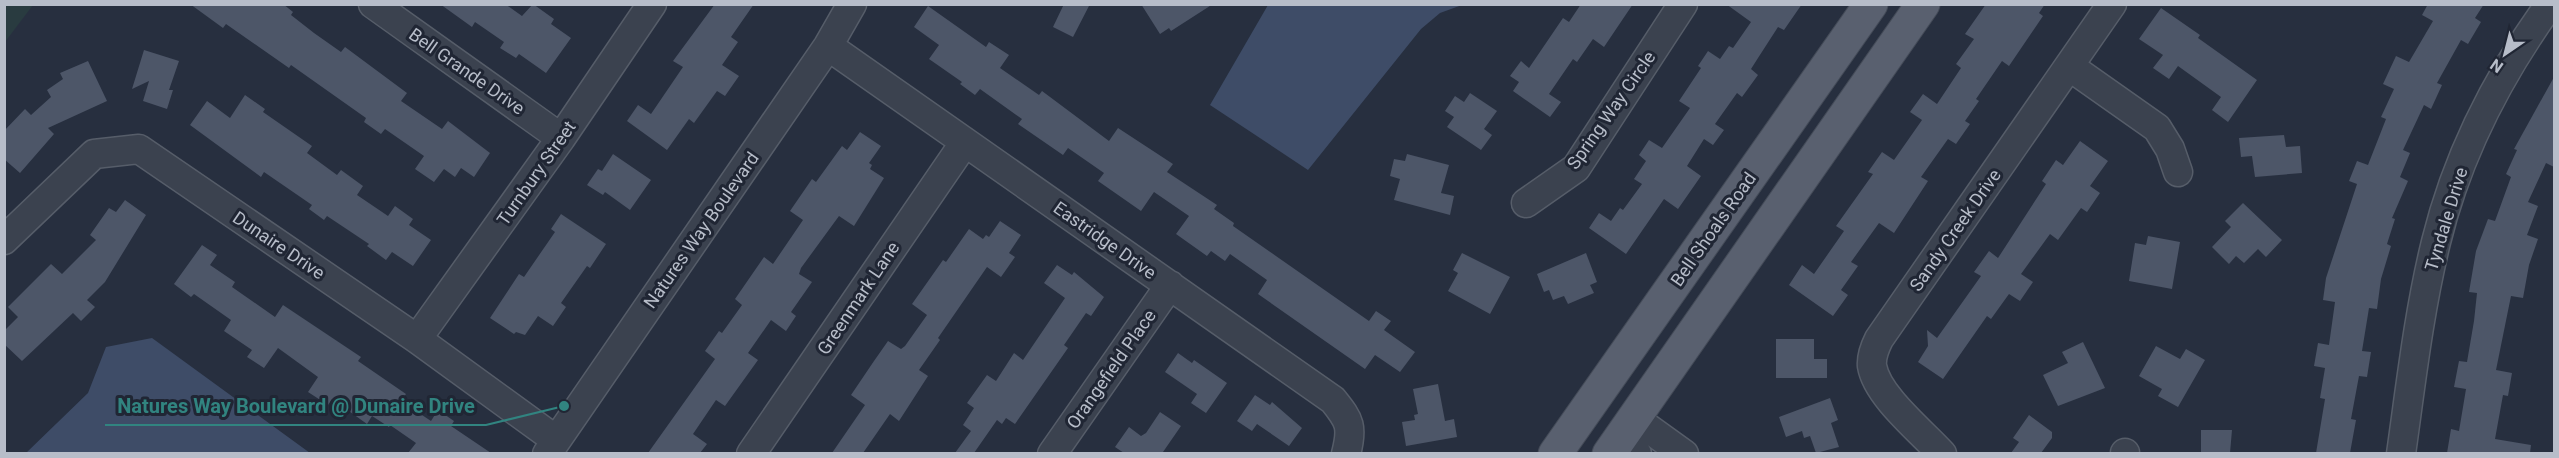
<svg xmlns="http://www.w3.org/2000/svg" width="2559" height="458" font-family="Roboto,sans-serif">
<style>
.green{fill:#293b40}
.water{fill:#3e4c67}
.building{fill:#4d5668}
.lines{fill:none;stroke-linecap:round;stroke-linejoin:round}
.minor-casing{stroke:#565d69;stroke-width:31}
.major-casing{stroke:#444b58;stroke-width:35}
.minor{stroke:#3b424f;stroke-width:28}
.major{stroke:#59606f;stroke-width:33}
.labels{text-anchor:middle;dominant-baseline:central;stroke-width:6;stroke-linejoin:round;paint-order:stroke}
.street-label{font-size:18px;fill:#b7bdc9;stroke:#202634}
.leader{fill:none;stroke:#318480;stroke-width:2}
.callout-dot{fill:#318480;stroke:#202634;stroke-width:2}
.callout-label{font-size:20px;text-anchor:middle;font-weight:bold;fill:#318480;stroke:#202634;stroke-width:6;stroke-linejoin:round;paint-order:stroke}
</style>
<rect width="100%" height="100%" fill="#272f3f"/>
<!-- green -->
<path class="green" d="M5 4 33 5 5 42 4 5Z"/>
<!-- water -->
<path class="water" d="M1268 5V4L1462 5 1440 13 1421 29 1308 170 1210 105Z
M152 338 310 453H26L88 393 106 347Z"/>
<!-- building -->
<path class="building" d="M190 4H283L293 12 291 15 314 33 341 52 345 47 407 93 401 101 442 129 448 121 490 153 474 177 461 168 455 177 444 169 434 182 415 169 424 156 385 129 381 134 364 122 366 118 291 65 289 68 226 24 223 28Z
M440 4H505L522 16 533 4 554 19 551 24 571 38 546 73 519 54 516 58 500 48 504 42 475 22 472 27Z
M715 4H754L731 37 738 42 722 65 739 76 725 96 717 91 694 123 689 119 667 150 627 121 638 105 651 114 683 67 673 61Z
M1064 4H1090L1073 37 1053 27Z
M1141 4H1213L1171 31 1169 28 1160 34Z
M1581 4H1633L1604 47 1593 39 1577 62 1573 59 1549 94 1561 102 1550 117 1513 91 1519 82 1510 76 1521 61 1529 68 1563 18 1569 22Z
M1726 4H1802L1784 30 1778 27 1758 58 1751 69 1758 75 1742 97 1737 93 1715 124 1724 130 1713 145 1704 139 1687 166 1701 176 1678 209 1664 199 1626 254 1589 228 1599 213 1611 221 1620 208 1623 210 1642 184 1634 179 1646 161 1639 155 1649 140 1662 148 1690 108 1679 101 1701 68 1698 66 1708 51 1720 59 1729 46 1733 48 1751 22Z
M1986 4H2045L2039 13 2043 16 2009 66 2002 61 1976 99 1979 101 1965 121 1970 124 1956 144 1948 139 1921 177 1928 181 1894 233 1879 223 1851 262 1858 266 1841 290 1848 295 1833 316 1789 285 1802 265 1814 274 1844 231 1836 226 1873 174 1868 172 1882 152 1894 160 1922 120 1910 112 1923 94 1937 104 1961 68 1956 64 1974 39 1965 34Z
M2428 4H2484L2475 18 2481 22 2468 44 2461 40 2437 83 2442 85 2431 109 2424 105 2403 150 2410 153 2400 177 2408 181 2392 218 2395 219 2387 244 2391 246 2381 279 2377 309 2369 308 2362 351 2371 352 2367 377 2359 376 2351 419 2356 420 2350 453H2316L2325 399 2320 398 2325 368 2314 366 2318 343 2329 345 2335 302 2323 300 2326 278 2357 184 2349 181 2357 161 2368 165 2386 119 2381 117 2394 89 2383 84 2396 56 2409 62 2433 21 2422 15Z
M928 6 986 47 989 42 1009 55 1000 68 1039 95 1042 91 1109 141 1118 128 1173 164 1167 172 1217 205 1214 209 1234 223 1233 226 1369 321 1376 311 1391 321 1384 330 1415 352 1400 372 1375 355 1365 369 1258 294 1267 280 1230 254 1225 261 1211 251 1207 256 1176 234 1189 216 1154 192 1141 211 1098 181 1104 173 1068 148 1063 155 1018 124 1022 119 980 89 975 95 960 84 962 82 929 59 939 45 914 27Z
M2161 8 2200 35 2198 38 2257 80 2228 122 2212 110 2221 97 2178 66 2169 79 2153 68 2163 55 2139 39Z
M144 50 179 61 169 90H173L167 109 143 101 149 81 132 89Z
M88 61 107 101 48 128 54 134 20 173 4 159V131L25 109 31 115 51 97 47 90 63 79 60 73Z
M2554 77V167L2546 163 2528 202 2538 206 2527 235 2538 239 2529 265 2523 298 2511 296 2496 370 2512 373 2508 396 2503 395 2495 439 2531 445 2530 453H2447L2451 429 2459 431 2466 389 2454 387 2459 361 2467 362 2474 321 2477 293 2469 292 2476 251 2488 219 2495 221 2511 177 2506 174 2517 150 2514 149Z
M1470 93 1497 111 1484 129 1492 135 1481 150 1447 127 1454 117 1445 111 1455 96 1464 102Z
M245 95 265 109 263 112 312 146 307 153 337 175 341 170 363 186 357 195 388 216 395 206 413 219 409 225 431 240 413 266 392 252 386 260 367 246 369 244 327 216 324 220 309 209 312 205 264 172 261 177 190 125 207 101 230 118Z
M860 132 881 146 869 163 872 165 870 169 884 178 854 226 839 216 801 268 799 274 812 282 791 312 796 316 786 331 771 320 748 353 758 360 725 406 716 400 693 434 707 444 700 453H648L715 359 705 351 719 331 722 333 742 305 735 299 764 257 773 264 803 220 790 211 812 179 816 182 842 146 847 150Z
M2284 135 2286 147 2300 146 2302 173 2255 177 2252 156 2241 157 2239 138Z
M2080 141 2108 161 2090 186 2100 193 2087 212 2081 208 2058 240 2050 234 2021 274 2033 282 2020 301 2009 294 1991 319 1987 316 1943 379 1918 362 1928 346 1927 330 1937 338 1981 276 1974 272 1989 251 1998 258 2046 184 2042 181 2056 160 2063 165Z
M613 154 651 180 630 210 605 192 603 195 587 185 598 169 602 171Z
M1407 154 1449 165 1441 193 1454 196 1450 215 1394 200 1400 179 1390 176 1394 159 1405 161Z
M125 200 146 215 105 282 87 300 95 307 81 321 73 313 22 361 4 344V331L18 317 8 307 51 264 62 274 96 240 90 235 109 208 116 212Z
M2243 203 2282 240 2266 257 2258 249 2244 263 2236 256 2229 264 2212 247 2231 227 2225 221Z
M561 214 606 244 590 268 587 266 561 303 566 307 553 326 538 316 525 335 516 332 514 334 490 318 519 274 524 277 555 232 551 229Z
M1000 221 1021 235 1009 253 1015 257 1001 277 987 267 938 338 940 340 919 370 928 376 899 421 890 414 863 453H832L865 405 851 395 874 361 888 341 901 349 905 346 927 315 912 304 943 260 946 262 969 229 983 239 986 235 989 237Z
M2148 236 2180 242 2172 289 2129 281 2135 243 2146 245Z
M202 245 217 255 210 265 235 282 232 287 275 317 283 305 361 357 358 361 406 394 401 401 431 421 438 410 454 421 451 426 491 453H408L416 443 390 425 389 427 372 416 367 424 332 399 328 405 308 392 318 377 278 348 264 368 247 357 252 350 224 331 231 320 194 294 191 297 174 284Z
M1462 253 1510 277 1490 314 1448 291 1458 273 1453 270Z
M1586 253 1597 282 1590 285 1594 293 1568 304 1564 296 1553 300 1549 290 1544 292 1537 274Z
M1057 265 1072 275 1074 272 1104 297 1091 316 1086 313 1064 345 1068 348 1015 424 1006 418 1002 424 997 420 974 453H955L971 431 963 425 974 408 967 403 987 375 996 381 1014 353 1023 360 1065 298 1044 283Z
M1776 339H1814V359H1827V378H1776Z
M2083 342 2105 388 2058 406 2043 375 2068 363 2062 352Z
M2156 346 2180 359 2186 349 2205 360 2178 407 2158 396 2162 389 2139 376Z
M1178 353 1192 363 1194 360 1227 383 1206 413 1191 403 1197 394 1165 372Z
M1438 384 1445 421 1454 419 1457 437 1406 446 1402 422 1415 420 1414 415 1418 414 1413 389Z
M1255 395 1270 405 1272 402 1302 428 1289 446 1257 424 1252 431 1237 421Z
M1830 398 1838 420 1831 423 1839 447 1816 453 1810 436 1804 438 1802 431 1786 437 1779 417Z
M1160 412 1181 426 1163 452 1166 453H1124L1115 447 1129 427 1141 436 1146 433Z
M2029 415 2052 432V438L2041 453H2011L2019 442 2013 438Z
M2201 430H2232L2230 453H2201Z"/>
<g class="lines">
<!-- minor casing -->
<g class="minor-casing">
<path id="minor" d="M373 4 561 138
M828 46 1333 400C1350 421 1353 427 1346 454
M2069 66 2157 128 2170 149 2178 172
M1526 203 1576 168 1683 4
M4 240 94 154 139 149 417 339 556 440
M417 339 561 138 652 4
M1634 418 1684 454
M1618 440 1637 454
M547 454 828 46 852 4
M751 454 965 142
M1052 454 1170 285
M1942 454C1921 431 1877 396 1872 366 1871 356 1875 347 1879 339L2112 4
M2125 454V453
M2401 454C2411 383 2419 311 2436 242 2457 156 2498 76 2550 4"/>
</g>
<!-- major casing -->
<g class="major-casing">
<path id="major" d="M1555 454 1871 4
M1609 454 1923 4"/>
</g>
<!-- minor -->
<use href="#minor" class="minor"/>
<!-- major -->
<use href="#major" class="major"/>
</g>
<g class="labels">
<!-- street labels -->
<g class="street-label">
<text transform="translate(467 71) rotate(35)">Bell Grande Drive</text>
<text transform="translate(1611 110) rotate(-55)">Spring Way Circle</text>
<text transform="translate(536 173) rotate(-55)">Turnbury Street</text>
<text transform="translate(2446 219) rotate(-73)">Tyndale Drive</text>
<text transform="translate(1713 229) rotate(-55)">Bell Shoals Road</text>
<text transform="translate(701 230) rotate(-55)">Natures Way Boulevard</text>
<text transform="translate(1955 230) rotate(-55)">Sandy Creek Drive</text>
<text transform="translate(1105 240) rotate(35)">Eastridge Drive</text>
<text transform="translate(279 245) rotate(34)">Dunaire Drive</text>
<text transform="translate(858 298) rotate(-56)">Greenmark Lane</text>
<text transform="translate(1111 369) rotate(-55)">Orangefield Place</text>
</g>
</g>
<!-- callouts -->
<path class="leader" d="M564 406L486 425H105"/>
<circle class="callout-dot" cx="564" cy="406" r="6"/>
<g class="callout-label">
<text x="296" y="413">Natures Way Boulevard @ Dunaire Drive</text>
</g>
<!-- border -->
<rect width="2559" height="458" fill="none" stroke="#b7bdc9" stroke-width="12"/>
<!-- north arrow -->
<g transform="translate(2505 54) rotate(215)" stroke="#202634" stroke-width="4.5" paint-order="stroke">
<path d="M0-4.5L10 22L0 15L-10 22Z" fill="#b7bdc9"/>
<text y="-9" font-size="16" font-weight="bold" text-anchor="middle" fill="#b7bdc9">N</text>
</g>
</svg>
